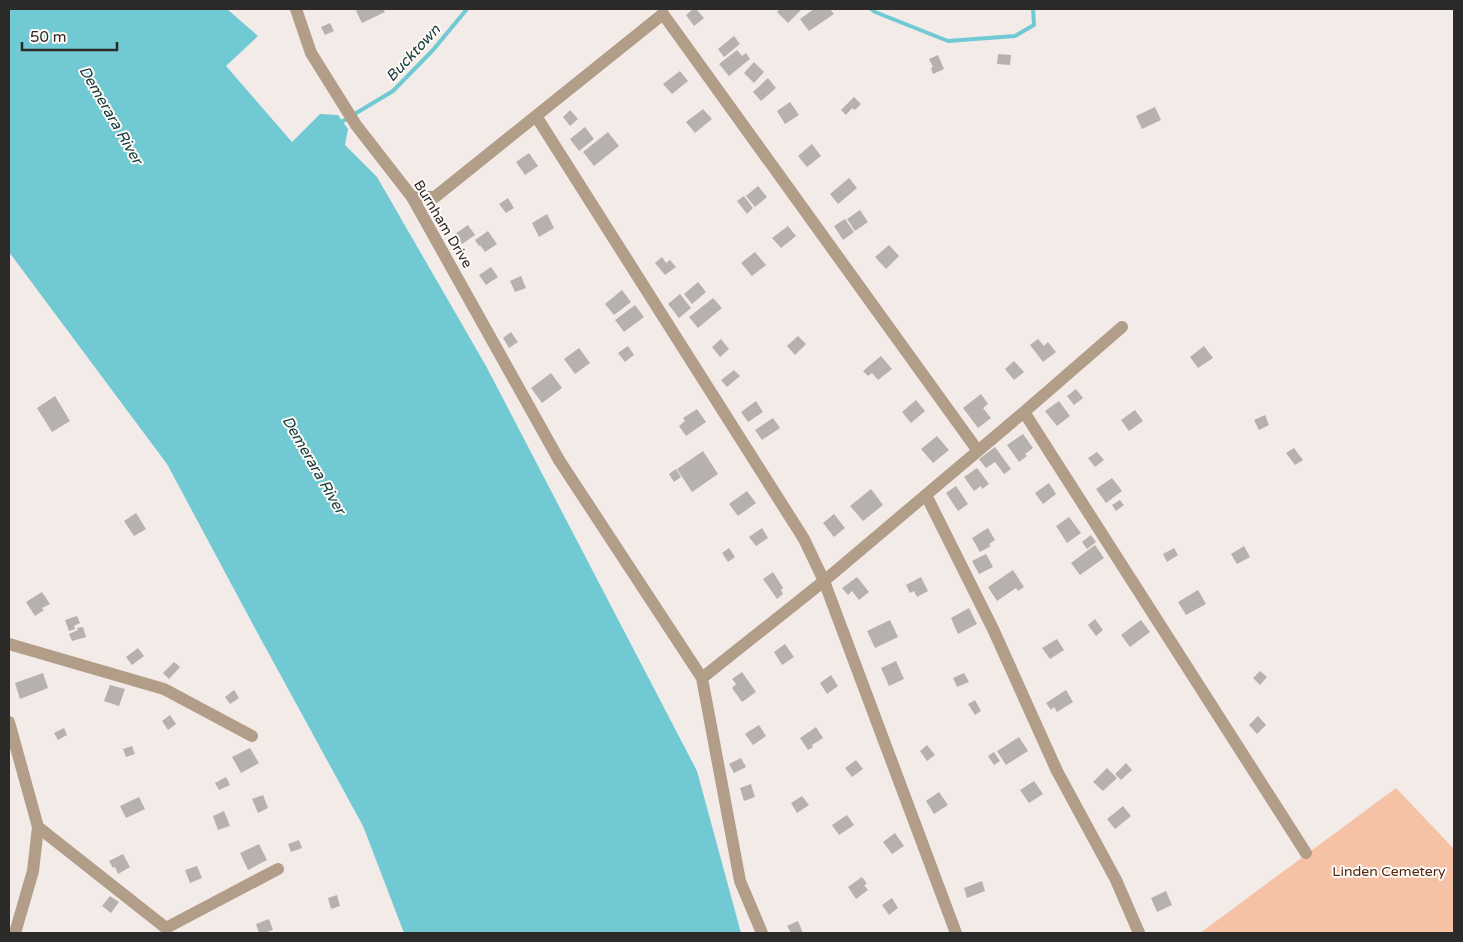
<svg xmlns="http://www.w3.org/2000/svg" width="1463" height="942" font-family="'Varela Round',sans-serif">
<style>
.green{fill:#f6c2a6}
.water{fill:#71cad3}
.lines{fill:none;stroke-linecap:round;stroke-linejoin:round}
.stream{stroke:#71cad3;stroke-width:4}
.building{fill:#b7b1ae}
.minor{stroke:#b29d88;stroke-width:12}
.tertiary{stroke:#b29d88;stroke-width:12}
.labels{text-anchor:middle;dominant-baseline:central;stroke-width:4;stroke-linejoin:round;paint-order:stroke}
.street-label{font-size:14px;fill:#2c2a29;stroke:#fff9f5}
.park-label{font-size:14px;fill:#522a11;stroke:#fff9f5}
.water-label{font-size:15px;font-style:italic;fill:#0e3a3e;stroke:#fff9f5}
</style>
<rect width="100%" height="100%" fill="#f2ebe8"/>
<!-- green -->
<path class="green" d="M1396 788 1454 849V933H1200Z"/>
<!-- water -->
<path class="water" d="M9 9H227L258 36 226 66 292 142 320 114 338 115 348 129 345 145 377 177 486 366 697 771 741 933H404L363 826 257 632 167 464 9 252Z"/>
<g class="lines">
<!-- stream -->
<path class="stream" d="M871 9 875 12 948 41 1015 36 1034 25 1033 9
M343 121 393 91 433 50 467 9"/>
</g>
<!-- building -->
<path class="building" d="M360 9H383L385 12 362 23 356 11Z
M693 9H696L704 18 694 26 686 15Z
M780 9H802L788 23 777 12Z
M814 9H830L834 14 809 31 800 19Z
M330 23 334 31 325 35 321 27Z
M734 36 740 44 724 57 718 49Z
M737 50 742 56 746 53 750 59 729 76 719 64Z
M998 54 1011 55 1010 65 997 64Z
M938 55 944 69 933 74 931 68 933 67 929 59Z
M754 62 764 72 754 83 744 73Z
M680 71 688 81 672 94 663 84Z
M768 78 776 88 761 101 753 92Z
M854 97 861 104 855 110 852 108 846 115 841 110Z
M790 102 799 115 785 124 777 111Z
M1155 107 1161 120 1142 129 1136 116Z
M703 109 712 119 695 133 686 122Z
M570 110 578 119 570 126 563 117Z
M585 127 594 139 579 151 570 139Z
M608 132 619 146 594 166 583 152Z
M812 144 821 156 807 167 798 156Z
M529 153 538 166 525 175 516 162Z
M849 178 857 188 838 204 830 194Z
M758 186 767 197 755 207 746 196Z
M744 196 753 208 747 214 737 201Z
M508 198 514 208 506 213 499 204Z
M860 210 868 222 855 231 847 219Z
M547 214 554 228 539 237 532 223Z
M845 219 854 232 843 240 834 226Z
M468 225 475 235 462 244 455 234Z
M788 226 796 236 781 248 772 238Z
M488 231 497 244 485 252 480 245 479 246 475 240Z
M889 245 899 256 886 269 875 257Z
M755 252 766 265 752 276 741 263Z
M662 257 666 263 670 260 676 267 665 275 655 263Z
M491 267 498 277 486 285 479 275Z
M521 276 526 288 515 292 510 281Z
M698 282 706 292 692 304 684 294Z
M622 290 631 302 614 315 605 304Z
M680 294 691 308 679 318 668 304Z
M713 298 722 308 698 328 689 317Z
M635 305 644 317 624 332 615 320Z
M511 332 518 342 509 348 503 338Z
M798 336 806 344 795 355 787 346Z
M721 339 729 349 720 357 712 347Z
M1038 339 1044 346 1048 342 1056 352 1043 362 1030 345Z
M628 346 634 355 625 362 618 353Z
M1204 346 1213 358 1198 368 1190 357Z
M579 348 590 363 575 374 564 359Z
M881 356 892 369 878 380 872 373 868 376 863 371Z
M1014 361 1024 372 1014 380 1005 369Z
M734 370 740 376 727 387 721 380Z
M551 373 562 388 542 403 531 388Z
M1076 389 1083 398 1074 405 1067 396Z
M981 394 988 404 983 408 991 418 978 428 963 408Z
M55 396 70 421 52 432 37 408Z
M916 400 925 411 911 423 902 412Z
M756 401 763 412 748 422 741 412Z
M1059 401 1070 416 1057 426 1045 411Z
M697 409 706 422 686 436 679 426 685 421 683 418Z
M1135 410 1143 421 1129 431 1121 420Z
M1265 415 1269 425 1259 430 1254 420Z
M773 418 780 428 762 440 755 430Z
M1023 434 1033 448 1025 454 1027 456 1019 462 1007 445Z
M937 436 949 450 933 463 921 449Z
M995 447 1011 469 1004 474 995 462 986 468 979 459Z
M1294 448 1303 460 1295 465 1286 453Z
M703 451 718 474 692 492 677 469Z
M1097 452 1104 460 1095 467 1088 458Z
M977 468 989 484 982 489 981 486 974 491 964 477Z
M676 469 681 477 674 482 669 474Z
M1112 478 1122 491 1106 503 1096 489Z
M1049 483 1056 494 1043 504 1035 493Z
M956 486 968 504 958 511 946 493Z
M871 489 883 505 863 521 850 506Z
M747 491 756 503 738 516 729 504Z
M1120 500 1124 505 1116 511 1112 505Z
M136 513 146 529 134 536 124 521Z
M834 514 845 528 834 537 823 523Z
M1069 517 1081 533 1067 543 1056 526Z
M762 528 768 538 756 546 749 537Z
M988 528 995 540 989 544 991 546 980 552 972 538Z
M1091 535 1096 542 1087 549 1082 542Z
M1095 545 1104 558 1080 575 1071 563Z
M1244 546 1250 557 1237 564 1231 554Z
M729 548 735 557 728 562 722 553Z
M1174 548 1178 555 1167 562 1163 554Z
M986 554 993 567 979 574 972 561Z
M1013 570 1024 587 1018 591 1016 588 997 601 988 587Z
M773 572 783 588 781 590 783 594 777 599 763 579Z
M857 577 869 592 859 600 852 591 848 595 842 588Z
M921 577 928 591 917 597 914 591 910 593 906 585Z
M1198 590 1206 604 1186 615 1178 602Z
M42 592 50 604 42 608 44 610 35 616 26 602Z
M969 608 977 624 958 634 951 618Z
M77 616 80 623 74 626 75 629 69 631 65 620Z
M1095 619 1103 630 1096 636 1088 625Z
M890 620 898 637 875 648 867 631Z
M1141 620 1150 632 1130 647 1121 635Z
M83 627 86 637 72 641 69 634 78 630 77 628Z
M1057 639 1064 650 1050 659 1042 648Z
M785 644 794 657 782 665 774 652Z
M138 648 144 656 132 665 126 657Z
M896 661 904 679 889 686 881 668Z
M174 662 180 667 169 679 163 673Z
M1260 671 1267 677 1260 685 1253 678Z
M742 672 756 692 742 702 732 688 736 684 732 679Z
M43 673 48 688 20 699 15 683Z
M964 673 969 682 957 687 953 678Z
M831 675 838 686 827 694 820 683Z
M110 685 125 689 119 706 104 701Z
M234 690 239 698 230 704 225 697Z
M1066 690 1073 702 1057 712 1054 707 1051 710 1046 703Z
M975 700 981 711 975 715 968 704Z
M170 715 176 724 168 730 162 721Z
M1258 716 1266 725 1257 734 1249 725Z
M759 725 766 736 753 745 745 734Z
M816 727 823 738 812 745 813 747 808 750 800 738Z
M64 728 67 735 58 740 54 733Z
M1019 737 1028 751 1006 765 997 751Z
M927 745 935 755 927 761 920 751Z
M132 746 135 754 126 757 123 749Z
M250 748 259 763 241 773 232 757Z
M994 752 1000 761 994 765 988 756Z
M741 758 746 767 734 773 729 764Z
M856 760 863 769 852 777 845 768Z
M1126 763 1132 770 1121 780 1115 774Z
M1107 768 1117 778 1103 791 1093 782Z
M226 777 230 785 219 790 215 783Z
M1034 781 1043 794 1029 803 1020 790Z
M751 784 755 797 744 801 740 788Z
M939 792 948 805 934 814 926 801Z
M263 795 268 808 258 813 252 799Z
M802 796 809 805 797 813 791 803Z
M139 797 145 809 126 818 120 806Z
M1123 806 1131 816 1115 829 1107 819Z
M224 811 230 826 218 830 213 816Z
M847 815 854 825 839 835 832 825Z
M895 833 904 846 892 854 883 842Z
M299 840 302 848 291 852 288 844Z
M259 844 267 860 248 870 240 853Z
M123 854 130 867 118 874 115 867 113 868 109 861Z
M197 866 202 878 190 883 185 870Z
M862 877 867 884 864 885 868 890 856 899 848 887Z
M982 881 985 891 967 898 964 888Z
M1166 891 1172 905 1157 912 1151 898Z
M337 895 340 906 331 909 328 898Z
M110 896 119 902 111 913 102 906Z
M892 898 898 908 889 915 882 905Z
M269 919 273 930 264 933H259L256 924Z
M798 921 803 933H791L787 926Z"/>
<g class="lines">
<!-- minor -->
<path class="minor" d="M536 116 804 539 824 581 956 933
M412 197H435L663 14 978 451
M1024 412 1306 853
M559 460 702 678
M926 495 993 629 1057 771 1116 880 1139 933
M9 644 164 689 252 736
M9 722 38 827 33 871 15 933
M38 827 166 928 278 869
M762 933 740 881 702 678 824 581 1024 412 1122 327"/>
<!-- tertiary -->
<path class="tertiary" d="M296 9 311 53 356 125 412 197 559 460"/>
</g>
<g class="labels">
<!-- street labels -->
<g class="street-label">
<text transform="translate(443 224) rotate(59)">Burnham Drive</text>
</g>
<!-- park labels -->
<g class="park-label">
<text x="1389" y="871">Linden Cemetery</text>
</g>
<!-- water labels -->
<g class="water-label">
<text transform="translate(413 53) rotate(-47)">Bucktown</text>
<text transform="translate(111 115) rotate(60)">Demerara River</text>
<text transform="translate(314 465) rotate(60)">Demerara River</text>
</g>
</g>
<!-- border -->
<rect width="1463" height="942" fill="none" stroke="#2c2a29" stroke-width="20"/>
<!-- scale -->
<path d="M22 42v8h95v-8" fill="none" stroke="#2c2a29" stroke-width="2.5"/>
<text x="30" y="42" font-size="15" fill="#2c2a29" stroke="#fff9f5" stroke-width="4" paint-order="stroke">50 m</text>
</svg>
